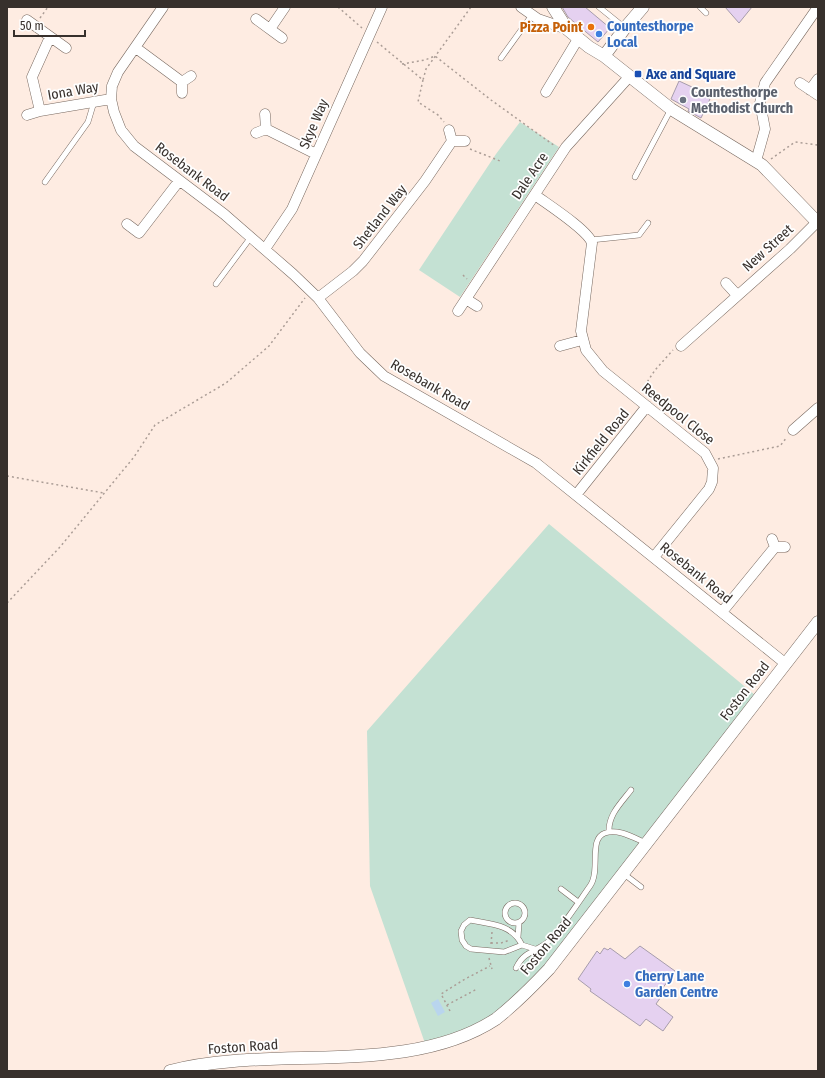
<svg xmlns="http://www.w3.org/2000/svg" width="825" height="1078" font-family="'Fira Sans Condensed',sans-serif">
<style>
.green{fill:#c4e1d3}
.water{fill:#b9d5ee}
.building{fill:#e5d1f0;stroke:#a79dac}
.lines{fill:none;stroke-linecap:round;stroke-linejoin:round}
.service-casing{stroke:#786960;stroke-width:6}
.minor-casing{stroke:#786960;stroke-width:11}
.tertiary-casing{stroke:#786960;stroke-width:13}
.path{stroke:#ab9d96;stroke-width:1.5;stroke-dasharray:2 3;stroke-linecap:butt}
.service{stroke:#fff;stroke-width:5}
.minor{stroke:#fff;stroke-width:10}
.tertiary{stroke:#fff;stroke-width:12}
.food-dot{fill:#e8710a;stroke:#fefefe;stroke-width:1.5}
.shop-dot{fill:#3f7fe0;stroke:#fefefe;stroke-width:1.5}
.transit-dot{fill:#1a4fb4;stroke:#fefefe;stroke-width:1.5}
.worship-dot{fill:#6b7280;stroke:#fefefe;stroke-width:1.5}
.labels{text-anchor:middle;dominant-baseline:central;stroke-width:3.5;stroke-linejoin:round;paint-order:stroke}
.shop-label{font-size:14px;font-weight:bold;fill:#366cbe;stroke:#fefefe;text-anchor:start}
.food-label{font-size:14px;font-weight:bold;fill:#c56008;stroke:#fefefe;text-anchor:end}
.transit-label{font-size:14px;font-weight:bold;fill:#164399;stroke:#fefefe;text-anchor:start}
.street-label{font-size:14px;fill:#37302c;stroke:#fefefe}
.worship-label{font-size:14px;font-weight:bold;fill:#5b616d;stroke:#fefefe;text-anchor:start}
</style>
<rect width="100%" height="100%" fill="#feece2"/>
<!-- green -->
<path class="green" d="M520 122 559 147 460 297 419 270 496 154Z
M549 524 755 695 549 969 510 1007 427 1049 370 886 367 731Z"/>
<!-- water -->
<path class="water" d="M438 999 445 1012 438 1016 431 1003Z"/>
<!-- building -->
<path class="building" d="M562 7H585L610 28 598 42 568 17Z
M725 7H752L739 23Z
M679 81 692 87 691 90 710 99 701 118 688 111 689 109 671 99Z
M640 946 675 971 662 989 665 991 656 1004 673 1017 663 1031 646 1019 640 1026 590 991 591 989 578 979 597 951 600 954 604 948 608 950 610 948 625 959Z"/>
<g class="lines">
<!-- service casing -->
<g class="service-casing">
<path id="service" d="M599 7 625 28
M700 7 706 13
M501 58 532 15
M635 177 671 109
M45 182 88 122 94 102
M591 240 639 235 648 223
M216 284 251 237
M609 832C608 815 621 803 631 790
M624 874 641 887
M561 889 578 902
M505 913a10 10 0 1 1 20 0a10 10 0 1 1-20 0Z
M518 937 519 923
M522 945C512 924 490 924 470 920L464 925 461 931 462 940 466 946 471 949 504 952 522 945 538 950
M516 968C518 964 521 959 525 956 533 950 543 947 550 940 562 928 580 900 590 886 601 870 588 839 605 833 618 828 634 838 646 843"/>
</g>
<!-- minor casing -->
<g class="minor-casing">
<path id="minor" d="M163 7 118 72 112 86 111 99 114 112 121 130 134 146 224 214 293 274 318 298 360 353 384 376 536 463 786 664
M521 7 538 19 567 29
M256 19 282 38
M27 20 66 48
M270 29 285 7
M50 37 32 77 40 111 111 99
M136 48 182 82
M800 83 818 95
M810 90 818 79
M546 92 578 39
M182 93V82L191 76
M27 115 40 111
M266 129 316 154
M449 130 452 141H465
M256 133 266 129 265 114
M756 161 765 129 760 103 765 83 818 7
M535 195C547 204 588 230 592 243L581 331 586 350 603 371 705 453 713 468 712 482 709 489 654 557
M127 224 139 233 179 181
M265 249 292 209 382 7
M726 283 737 295
M318 298 353 271 363 261 425 181 452 141
M466 299 477 306
M458 311 566 147 629 77
M560 346 582 340
M681 346 790 249 817 222
M793 430 818 408
M576 495 647 406
M772 539 775 547H785
M722 612 775 547"/>
</g>
<!-- tertiary casing -->
<g class="tertiary-casing">
<path id="tertiary" d="M553 7 567 29 589 47 604 56 671 109 762 165 818 223
M604 56 625 28 643 7
M170 1071C272 1044 406 1078 496 1019 515 1004 532 987 549 969L818 622"/>
</g>
<!-- path -->
<path class="path" d="M338 7 362 28
M40 18 48 7
M377 42 423 80 426 69 471 7
M402 64 425 60 435 56 491 100 555 146
M423 80 418 102 438 115 444 122
M470 149 500 161
M771 159 795 142 818 145
M521 185 528 188
M463 275 467 279
M642 390 655 370 673 350
M718 459 780 446 787 437
M7 476 104 493
M7 603 60 547 134 457 155 425 226 383 269 346 305 298
M491 943H501L510 940
M491 944 492 932
M489 958 492 969
M447 1005 477 989
M450 1011 441 994 465 979 490 966"/>
<!-- service -->
<use href="#service" class="service"/>
<!-- minor -->
<use href="#minor" class="minor"/>
<!-- tertiary -->
<use href="#tertiary" class="tertiary"/>
</g>
<!-- markers -->
<circle class="food-dot" cx="591" cy="27" r="4"/>
<g class="shop-dot">
<circle cx="599" cy="34" r="4"/>
<circle cx="627" cy="984" r="4"/>
</g>
<rect class="transit-dot" x="634" y="70" width="8" height="8" rx="2"/>
<circle class="worship-dot" cx="683" cy="100" r="4"/>
<g class="labels">
<!-- shop labels -->
<g class="shop-label">
<text x="607" y="26">Countesthorpe<tspan x="607" dy="16">Local</tspan></text>
<text x="635" y="976">Cherry Lane<tspan x="635" dy="16">Garden Centre</tspan></text>
</g>
<!-- food labels -->
<g class="food-label">
<text x="583" y="27">Pizza Point</text>
</g>
<!-- transit labels -->
<g class="transit-label">
<text x="646" y="74">Axe and Square</text>
</g>
<!-- street labels -->
<g class="street-label">
<text transform="translate(73 91) rotate(-10)">Iona Way</text>
<text transform="translate(314 124) rotate(-67)">Skye Way</text>
<text transform="translate(192 172) rotate(37)">Rosebank Road</text>
<text transform="translate(530 176) rotate(-56)">Dale Acre</text>
<text transform="translate(380 217) rotate(-52)">Shetland Way</text>
<text transform="translate(768 248) rotate(-42)">New Street</text>
<text transform="translate(430 385) rotate(30)">Rosebank Road</text>
<text transform="translate(678 414) rotate(39)">Reedpool Close</text>
<text transform="translate(601 442) rotate(-51)">Kirkfield Road</text>
<text transform="translate(696 573) rotate(39)">Rosebank Road</text>
<text transform="translate(745 691) rotate(-52)">Foston Road</text>
<text transform="translate(546 946) rotate(-50)">Foston Road</text>
<text transform="translate(243 1047) rotate(-4)">Foston Road</text>
</g>
<!-- worship labels -->
<g class="worship-label">
<text x="691" y="92">Countesthorpe<tspan x="691" dy="16">Methodist Church</tspan></text>
</g>
</g>
<!-- border -->
<rect width="825" height="1078" fill="none" stroke="#37302c" stroke-width="16"/>
<!-- scale -->
<path d="M14 30v6h71v-6" fill="none" stroke="#37302c" stroke-width="2"/>
<text x="20" y="30" font-size="12" fill="#37302c" stroke="#fefefe" stroke-width="3" paint-order="stroke">50 m</text>
</svg>
